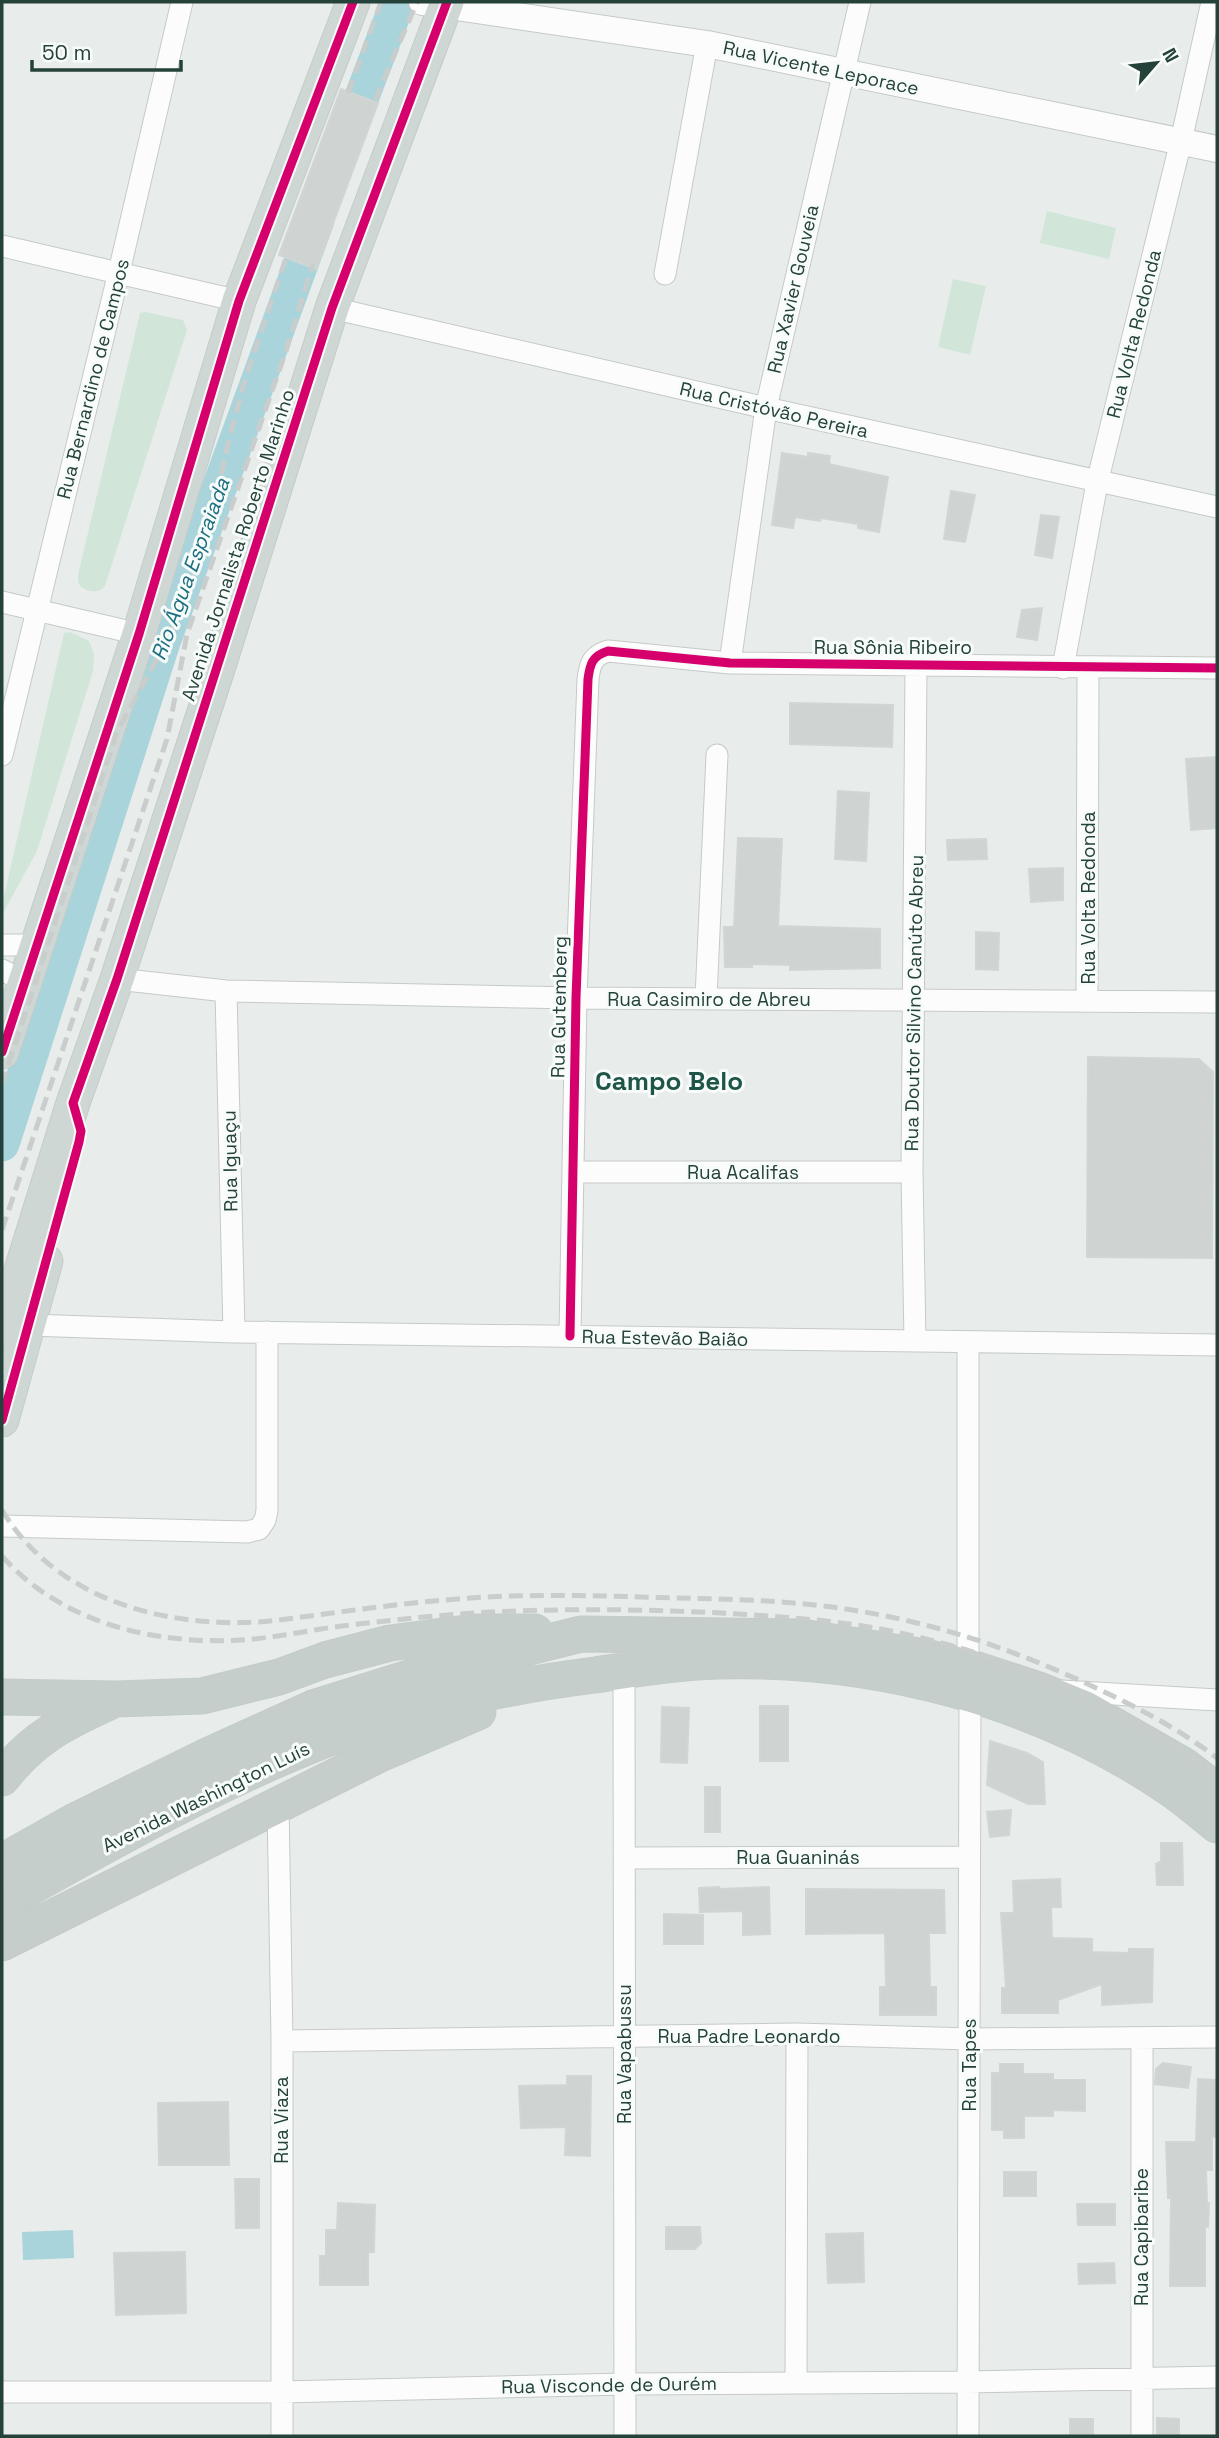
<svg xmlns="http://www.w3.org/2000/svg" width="1219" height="2438" font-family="'Space Grotesk',sans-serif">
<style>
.green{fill:#d1e6d8}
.water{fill:#a9d4db}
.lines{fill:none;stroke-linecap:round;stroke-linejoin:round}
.river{stroke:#a9d4db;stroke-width:35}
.building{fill:#cfd4d2;stroke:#d1d6d4;stroke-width:2}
.minor-casing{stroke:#c5cac8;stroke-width:23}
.tertiary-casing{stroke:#c5cac8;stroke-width:28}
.primary-casing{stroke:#c3ccc9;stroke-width:35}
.trunk-casing{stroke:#c3ccc9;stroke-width:37}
.minor{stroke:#fcfcfc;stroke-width:21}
.tertiary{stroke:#fcfcfc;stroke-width:26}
.primary{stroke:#cfd7d5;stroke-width:33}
.trunk{stroke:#c6cecc;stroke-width:35}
.rail{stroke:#c9cdcc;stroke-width:5;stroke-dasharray:14 7;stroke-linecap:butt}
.cycleway-casing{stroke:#f7fbf9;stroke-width:13}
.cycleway{stroke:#d6006c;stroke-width:9}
.labels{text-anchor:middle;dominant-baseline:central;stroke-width:6;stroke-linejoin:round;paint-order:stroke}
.street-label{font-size:19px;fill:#24423a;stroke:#f7fbf9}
.water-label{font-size:21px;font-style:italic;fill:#1c6f80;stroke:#f7fbf9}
.district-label{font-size:26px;font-weight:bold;fill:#1f5548;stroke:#f7fbf9}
</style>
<rect width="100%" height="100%" fill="#e8edeb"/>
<!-- green -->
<path class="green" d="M1047 211 1116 228 1109 259 1040 243Z
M953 279 986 286 970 355 938 347Z
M145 312 183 320 187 330 105 586C99 594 88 592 81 587L78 582V575L140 313Z
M70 632 89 641 94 654 93 671 37 851 2 915V905L64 633Z"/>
<!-- water -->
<path class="water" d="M73 2230 74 2258 23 2260 22 2232Z"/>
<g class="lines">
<!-- river -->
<path class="river" d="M345 141 398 2
M2 1144 163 642 317 220"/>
</g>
<!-- building -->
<path class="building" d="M341 89 378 103 316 269 279 255Z
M782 453 808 457V453L830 456 829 464 888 477 879 532 858 528V524L821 518 820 521 795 517 793 528 772 525Z
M951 491 975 495 965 542 944 539Z
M1041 515 1059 517 1052 558 1035 555Z
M1042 608 1037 640 1017 637 1022 610Z
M790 703 893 705 892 747 790 744Z
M1217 757V828L1191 830 1186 759Z
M838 791 869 793 866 861 835 859Z
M738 838 782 839 778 926 880 929V968L790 970V965L752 964V967H725L724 927H734Z
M986 839 987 859 948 860 947 840Z
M1063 868V900L1031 902 1029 869Z
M976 932 999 933 998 970 976 969Z
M1088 1057 1199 1059 1213 1072 1212 1258 1087 1257Z
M760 1706H788V1761H760Z
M662 1707 689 1708 687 1763 661 1762Z
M990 1741 1027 1753 1043 1762 1045 1804H1028L987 1785Z
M705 1787H720V1832H705Z
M1011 1810 1009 1835 990 1837 987 1812Z
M1161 1843H1182L1183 1885H1157L1156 1864 1161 1861Z
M1060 1879 1061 1907H1051L1052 1938 1092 1939V1952L1129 1953V1949H1153L1152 2002 1102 2005V1984L1058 2000V2013H1002V1988H1006L1001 1913H1014L1013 1881Z
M719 1887V1889L769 1887 770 1934 743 1935V1911L700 1912 699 1888Z
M806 1889 944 1890 945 1933H929L930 1987H936V2015H880V1987H886L885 1933 806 1934Z
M664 1914 703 1915V1944H664Z
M1163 2063 1191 2067 1188 2088 1155 2084 1156 2069Z
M1000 2064H1023V2074H1053V2080H1085V2111L1053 2110V2116H1024V2138H1004V2130H992V2073H1000Z
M567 2076H591L590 2156 565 2155 566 2127 521 2128 519 2086 567 2085Z
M1198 2079 1217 2080V2137H1212V2170H1206L1207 2203H1209L1208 2227 1205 2226V2286H1170L1171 2198H1168L1166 2142H1196Z
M228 2102 229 2165H159L158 2103Z
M1004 2172H1036V2196H1004Z
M235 2179H259V2228H236Z
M338 2203 375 2205 374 2252H368V2285H320V2256H326V2230H337Z
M1077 2204H1115V2225H1078Z
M666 2227H700L701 2243 695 2249H666Z
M863 2233 864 2282 828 2283 826 2234Z
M185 2252 186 2313 116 2315 114 2253Z
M1114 2263 1115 2283 1079 2284 1078 2264Z
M1157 2418 1179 2419V2436H1157Z
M1070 2419H1093V2436H1070Z"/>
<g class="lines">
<!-- minor casing -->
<g class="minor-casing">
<path id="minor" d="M2 246 239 301
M665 274 707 44
M332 308 766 408 1217 507
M2 602 139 634
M730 663 766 408 860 2
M1063 668 1097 483 1181 141 1212 2
M2 755 119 272 182 2
M2 945H37
M2 970 25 982
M117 979 226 991 576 998 1217 1002
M226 991 234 1332
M706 998 717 755
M1087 1001 1088 668
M574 1172H912
M29 1325 234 1332 1217 1345
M570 1336 576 998 588 679C590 664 592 656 608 651L730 663 1217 668
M915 1341 912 1172 916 666
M2 1526 247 1532 259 1529 265 1520 267 1511V1332
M968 1667V1342
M624 1671 625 2436
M1062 1691 1217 1700
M278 1804 282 2041V2436
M626 1858 969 1857
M282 2041 797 2034 970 2039 1217 2037
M796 2383 797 2034
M2 2392H281L624 2384 967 2382 1217 2377
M968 2436 970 1694
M1142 2436V2038"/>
</g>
<!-- tertiary casing -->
<g class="tertiary-casing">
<path id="tertiary" d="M422 2 707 44 1217 149"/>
</g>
<!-- primary casing -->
<g class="primary-casing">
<path id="primary" d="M2 1052 139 634 239 301 353 2
M2 1331 73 1103 117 979 217 672 332 308 447 2
M2 1420 46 1261"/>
</g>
<!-- trunk casing -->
<g class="trunk-casing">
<path id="trunk" d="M2 1697 116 1699 202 1696 279 1677 325 1660 390 1643 474 1632H535
M2 1778C32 1739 63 1723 107 1703
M2 1862 77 1820 207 1756 313 1708 422 1674 581 1634 802 1637 925 1657 968 1667 1036 1689 1085 1709 1183 1765 1217 1791
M2 1903C104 1846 207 1787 316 1743 405 1707 500 1687 595 1675 636 1669 677 1662 718 1661 876 1657 1040 1699 1171 1789 1187 1800 1202 1813 1217 1825
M2 1943 380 1754 478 1712"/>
</g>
<!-- minor -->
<use href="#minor" class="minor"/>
<!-- tertiary -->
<use href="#tertiary" class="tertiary"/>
<!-- primary -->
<use href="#primary" class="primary"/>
<!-- trunk -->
<use href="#trunk" class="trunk"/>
<!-- rail -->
<path class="rail" d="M348 93 381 2
M375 100 417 2
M2 1085 117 732 175 626 209 528 230 435 245 380 287 255
M2 1230 167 739 187 634 286 351 313 264
M2 1510C47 1585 131 1618 216 1622 255 1625 293 1618 332 1613 383 1606 435 1600 486 1597 549 1594 611 1596 674 1598 723 1599 774 1600 823 1606 918 1617 1007 1646 1094 1687 1137 1707 1179 1729 1217 1758
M2 1556C61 1623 154 1645 241 1640 275 1638 309 1630 342 1626 391 1620 440 1615 489 1612 596 1607 709 1610 816 1620 954 1633 1107 1690 1217 1775"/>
<!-- cycleway casing -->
<g class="cycleway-casing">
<path id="cycleway" d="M2 1052 139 634 239 301 353 2
M570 1336 576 998 588 679C590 664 592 656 608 651L730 663 1217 668
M2 1420 79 1142 81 1131 73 1103 117 979 332 308 447 2"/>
</g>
<!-- cycleway -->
<use href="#cycleway" class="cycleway"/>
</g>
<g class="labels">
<!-- street labels -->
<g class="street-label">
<text transform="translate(821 68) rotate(12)">Rua Vicente Leporace</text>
<text transform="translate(793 289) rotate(-77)">Rua Xavier Gouveia</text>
<text transform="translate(1134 334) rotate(-76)">Rua Volta Redonda</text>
<text transform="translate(93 379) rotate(-76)">Rua Bernardino de Campos</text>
<text transform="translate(774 410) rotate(13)">Rua Cristóvão Pereira</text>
<text transform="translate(238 545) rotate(-72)">Avenida Jornalista Roberto Marinho</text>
<text x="893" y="647">Rua Sônia Ribeiro</text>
<text transform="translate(1088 898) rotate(-90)">Rua Volta Redonda</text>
<text x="709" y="999">Rua Casimiro de Abreu</text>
<text transform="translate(914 1003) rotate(-89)">Rua Doutor Silvino Canúto Abreu</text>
<text transform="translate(559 1007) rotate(-89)">Rua Gutemberg</text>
<text transform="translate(230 1161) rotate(-91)">Rua Iguaçu</text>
<text x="743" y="1172">Rua Acalifas</text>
<text transform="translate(665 1338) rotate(1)">Rua Estevão Baião</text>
<text transform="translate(206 1797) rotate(-26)">Avenida Washington Luís</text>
<text x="798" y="1857">Rua Guaninás</text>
<text x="749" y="2036">Rua Padre Leonardo</text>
<text transform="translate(624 2054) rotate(-90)">Rua Vapabussu</text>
<text transform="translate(969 2065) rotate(-90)">Rua Tapes</text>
<text transform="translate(281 2120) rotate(-90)">Rua Viaza</text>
<text transform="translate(1141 2237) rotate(-90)">Rua Capibaribe</text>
<text transform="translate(609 2385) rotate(-1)">Rua Visconde de Ourém</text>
</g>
<!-- water labels -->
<g class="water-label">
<text transform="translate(190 569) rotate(-70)">Rio Água Espraiada</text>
</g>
<!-- district labels -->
<g class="district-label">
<text x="669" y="1081">Campo Belo</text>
</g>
</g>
<!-- border -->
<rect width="1219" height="2438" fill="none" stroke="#24423a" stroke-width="7"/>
<!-- north arrow -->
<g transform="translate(1156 63) rotate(62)" stroke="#f7fbf9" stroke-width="5" paint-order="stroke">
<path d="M0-5L12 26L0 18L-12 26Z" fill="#24423a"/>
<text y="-10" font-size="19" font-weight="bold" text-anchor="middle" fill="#24423a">N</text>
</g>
<!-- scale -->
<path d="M32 60v10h149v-10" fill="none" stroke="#24423a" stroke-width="3.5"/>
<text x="42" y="60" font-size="21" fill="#24423a" stroke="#f7fbf9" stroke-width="5" paint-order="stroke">50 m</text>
</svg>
